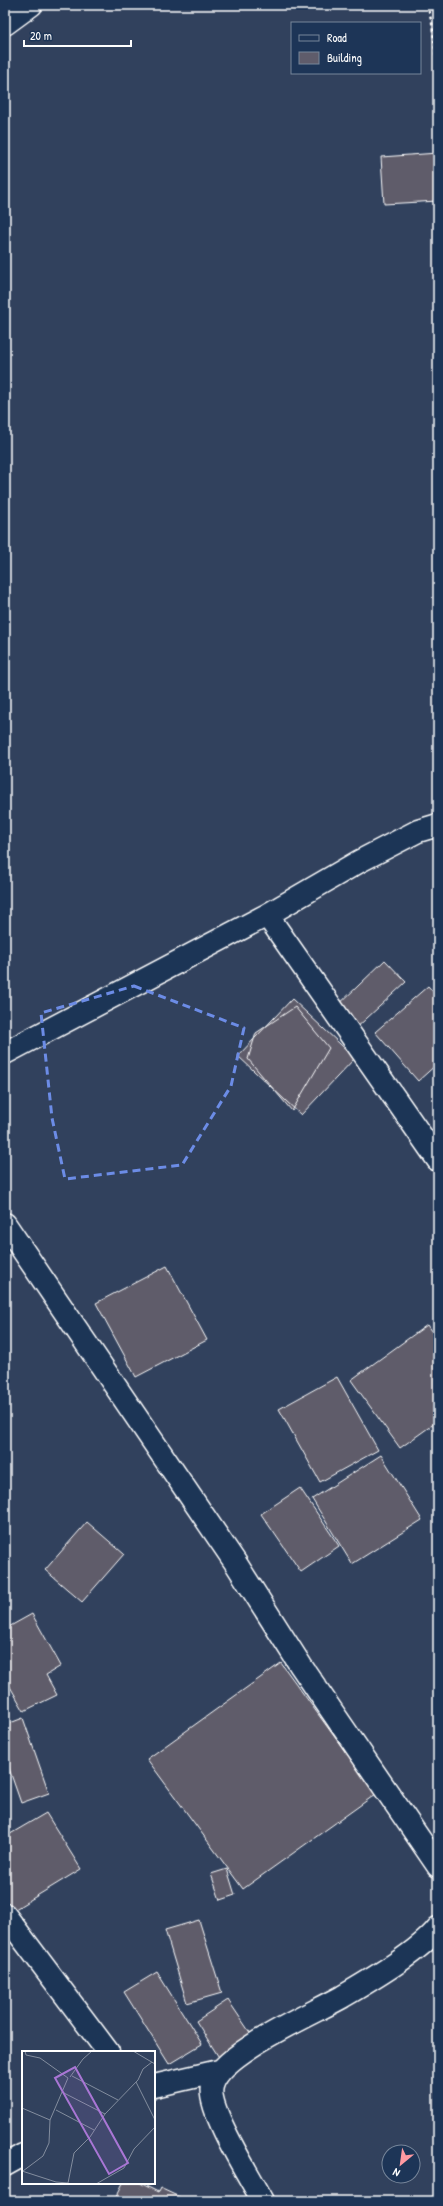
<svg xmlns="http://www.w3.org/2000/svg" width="443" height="2206" font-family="'Patrick Hand',sans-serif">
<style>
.building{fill:#5f5c6b;stroke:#fff}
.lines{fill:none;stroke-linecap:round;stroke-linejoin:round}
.street-casing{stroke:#fff;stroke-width:25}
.path{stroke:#fff;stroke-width:2.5;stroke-dasharray:3 3;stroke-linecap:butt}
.street{stroke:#1d3557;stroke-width:22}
.marked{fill:none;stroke:#6c8ce6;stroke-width:3;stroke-dasharray:8 5;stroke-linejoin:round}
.inset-road{fill:none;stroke:#838d9e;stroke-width:1}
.view{fill:#a976d5;fill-opacity:0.15;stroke:#a976d5;stroke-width:2}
.inset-edge{fill:none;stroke:#fff;stroke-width:2}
</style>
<rect width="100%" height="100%" fill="#31415d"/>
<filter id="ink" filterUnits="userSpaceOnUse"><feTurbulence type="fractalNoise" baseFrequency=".025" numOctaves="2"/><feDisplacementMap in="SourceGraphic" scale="8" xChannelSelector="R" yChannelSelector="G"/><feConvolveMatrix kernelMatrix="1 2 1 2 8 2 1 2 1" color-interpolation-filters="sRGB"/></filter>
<g filter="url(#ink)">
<!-- building -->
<path class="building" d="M438 153V201L384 204 381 157Z
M385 960 406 982 353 1031 333 1010Z
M428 986 438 997V1063L418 1081 375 1032Z
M292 999 355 1058 301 1115 238 1056Z
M295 1007 329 1048 292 1111 248 1059 256 1033Z
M167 1266 207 1340 136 1377 96 1303Z
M427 1325 438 1341V1421L400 1448 351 1380Z
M337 1377 378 1450 320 1482 279 1409Z
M381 1455 422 1520 352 1564 312 1499Z
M300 1488 339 1546 301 1572 261 1514Z
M87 1522 124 1554 82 1602 45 1570Z
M32 1614 61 1666 46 1675 57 1695 24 1711 5 1678V1629Z
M281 1663 376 1794 243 1889 147 1759Z
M23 1718 49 1793 21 1803 5 1757V1725Z
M46 1813 81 1869 12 1911 5 1899V1837Z
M227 1869 235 1895 220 1900 211 1874Z
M199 1920 222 1993 187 2003 165 1930Z
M157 1972 202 2044 169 2064 124 1992Z
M228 2000 253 2037 220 2059 196 2021Z
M123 2183H140L158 2192 160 2188 188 2201H114Z"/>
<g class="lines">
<!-- street casing -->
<g class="street-casing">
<path id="street" d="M5 24 31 5
M267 915 438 1160
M5 1053 267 915 360 861 418 831 438 825
M5 1224 235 1562 301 1666 438 1866
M5 1915 108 2052
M154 2086 219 2071
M5 2165 23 2155
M263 2201C251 2179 206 2108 212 2086 220 2053 312 2014 342 1997 369 1981 419 1952 438 1928"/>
</g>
<!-- path -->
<path class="path" d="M427 5 432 23 438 73"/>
<!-- street -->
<use href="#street" class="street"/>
</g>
</g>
<!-- marked area -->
<path class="marked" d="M134 986 244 1028 231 1086 182 1165 65 1179 52 1118 41 1013Z"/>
<!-- overview -->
<g transform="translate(22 2051)">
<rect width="133" height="133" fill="#31415d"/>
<path class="inset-road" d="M111 0 133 13M50 25 96 49M48 26 61 8 70 0M114 31 133 69M40 41 83 63M0 57 28 69M34 59 72 79M0 120 34 131 46 132 52 102 68 86 83 63 116 29 121 18 130 11M1 120 21 105 27 92 28 69 46 27 18 7 4 4 3 0M74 133 102 117 112 98 133 76"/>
<path class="view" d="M53 16 106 112 87 123 33 27Z"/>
<rect width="133" height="133" class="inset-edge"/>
</g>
<!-- margin -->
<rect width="443" height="2206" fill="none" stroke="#1d3557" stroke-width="20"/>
<rect x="10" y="10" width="423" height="2186" fill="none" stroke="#fff" stroke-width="1.5" filter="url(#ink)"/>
<!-- legend -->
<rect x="291" y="22" width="130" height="52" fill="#1d3557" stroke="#77869a"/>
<rect x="299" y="35" width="20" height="6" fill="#1d3557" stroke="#77869a"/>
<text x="327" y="42" font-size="12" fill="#ffffff">Road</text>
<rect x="299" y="52" width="20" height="12" fill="#5f5c6b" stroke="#77869a"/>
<text x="327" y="62" font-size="12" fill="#ffffff">Building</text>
<!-- north arrow -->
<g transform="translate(401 2164) rotate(209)"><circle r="19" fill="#1d3557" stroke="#77869a"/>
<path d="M0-3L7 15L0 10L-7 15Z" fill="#ff9aa2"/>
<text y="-6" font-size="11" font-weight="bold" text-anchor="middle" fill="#ffffff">N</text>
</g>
<!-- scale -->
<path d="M24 40v6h107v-6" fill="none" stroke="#ffffff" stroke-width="2"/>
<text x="30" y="40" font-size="12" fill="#ffffff" stroke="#1d3557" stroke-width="3" paint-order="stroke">20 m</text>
</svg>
